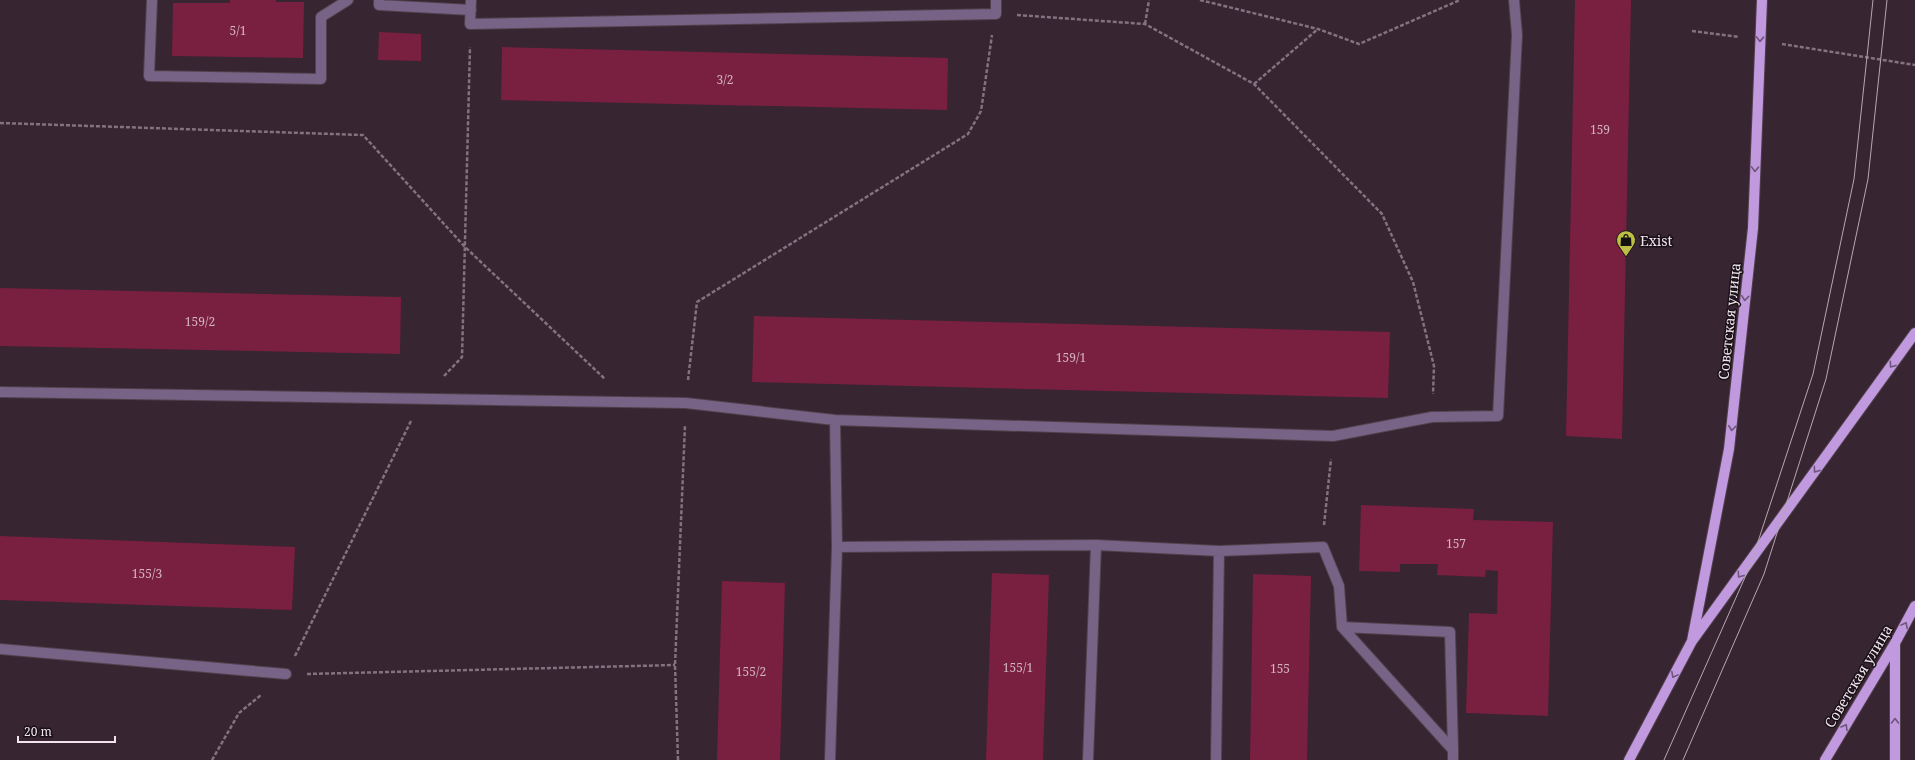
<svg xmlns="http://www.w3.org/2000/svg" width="1915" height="760" font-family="'Noto Serif',serif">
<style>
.building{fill:#791f3f}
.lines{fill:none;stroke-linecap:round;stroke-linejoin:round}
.lane-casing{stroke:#51404c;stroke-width:12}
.primary-casing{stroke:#51404c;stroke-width:12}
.path{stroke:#83737e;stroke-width:2.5;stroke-dasharray:4 2;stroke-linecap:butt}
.lane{stroke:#766385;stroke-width:10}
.primary{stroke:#c199df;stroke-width:10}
.tram{stroke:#b7a8b2;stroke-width:1}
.oneway{stroke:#6d557b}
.labels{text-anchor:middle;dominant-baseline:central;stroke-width:3;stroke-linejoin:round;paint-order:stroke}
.number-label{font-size:12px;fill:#d3b3c2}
.poi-label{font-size:14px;fill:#f1e4ed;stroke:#191117;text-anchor:start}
.street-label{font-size:14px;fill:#f1e4ed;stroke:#191117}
</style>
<rect width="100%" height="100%" fill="#372532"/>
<!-- building -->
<path class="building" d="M230 0H276V2H304L303 58 172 56 173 3H230Z
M1575 0H1631L1622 439 1566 436Z
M379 32 421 34V61L378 60Z
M502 47 948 58 947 110 501 100Z
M0 288 401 297 400 354 0 346Z
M754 316 1390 332 1388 398 752 382Z
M1361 505 1474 509 1473 520 1553 522 1548 716 1466 713 1469 613 1497 614 1498 571 1486 570 1485 577 1437 575 1438 564H1400V572L1359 571Z
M0 536 295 547 292 610 0 600Z
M992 573 1049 575 1043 760H986Z
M1253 574 1311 576 1307 760H1250Z
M722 581 785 583 780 760H717Z"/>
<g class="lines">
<!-- lane casing -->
<g class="lane-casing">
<path id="lane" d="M152 0 149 76 321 79V17L348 0
M379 0V5L471 10
M471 0 470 24 996 14V0
M0 392 686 403 835 420 1333 436 1432 417 1498 416 1517 35 1514 0
M837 547 1096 545 1219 551 1323 547 1339 586 1342 627 1450 632 1453 750
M1342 627 1453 750V760
M0 649 286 674
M830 760 837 547 835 420
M1088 760 1096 545
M1216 760 1219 551"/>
</g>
<!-- primary casing -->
<g class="primary-casing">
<path id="primary" d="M1692 641 1729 449 1753 228 1762 0
M1629 760 1692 641 1915 333
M1825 760 1895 643 1915 606
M1895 760V644"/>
</g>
<!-- path -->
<path class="path" d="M1200 0 1318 29 1359 44 1460 0
M1017 15 1145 24 1254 84 1382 214 1413 282 1434 366 1433 394
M1145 24 1149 0
M1692 31 1739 37
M1782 44 1915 65
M1254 84 1318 29
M0 123 363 135 465 247 605 379
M444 376 462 357 470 47
M688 380 697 302 968 134 981 111 992 35
M1324 525 1331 459
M295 656 411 421
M307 674 675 665
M212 760 239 713 261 695
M678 760 675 665 685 425"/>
<!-- lane -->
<use href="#lane" class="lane"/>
<!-- primary -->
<use href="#primary" class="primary"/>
<!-- tram -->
<path class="tram" d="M1664 760 1750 566 1813 374 1854 179 1873 0
M1683 760 1764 574 1826 379 1868 179 1887 0"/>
</g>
<!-- one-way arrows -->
<defs><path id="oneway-chevron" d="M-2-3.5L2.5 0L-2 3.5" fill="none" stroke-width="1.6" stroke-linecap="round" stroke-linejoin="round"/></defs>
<g class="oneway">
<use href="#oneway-chevron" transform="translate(1760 39) rotate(92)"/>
<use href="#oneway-chevron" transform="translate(1755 169) rotate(92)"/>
<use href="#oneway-chevron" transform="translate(1745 298) rotate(96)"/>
<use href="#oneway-chevron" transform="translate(1892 365) rotate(126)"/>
<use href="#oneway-chevron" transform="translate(1732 428) rotate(96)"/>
<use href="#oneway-chevron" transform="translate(1816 470) rotate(126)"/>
<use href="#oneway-chevron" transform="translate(1740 575) rotate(126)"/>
<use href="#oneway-chevron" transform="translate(1905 625) rotate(-62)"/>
<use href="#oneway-chevron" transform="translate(1674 675) rotate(118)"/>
<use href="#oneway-chevron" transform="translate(1895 721) rotate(-90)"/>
<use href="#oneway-chevron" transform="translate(1845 727) rotate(-59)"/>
</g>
<!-- icons -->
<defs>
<g id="shop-pin" transform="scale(1)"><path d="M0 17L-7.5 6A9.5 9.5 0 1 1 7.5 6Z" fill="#bcbf44" stroke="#191117"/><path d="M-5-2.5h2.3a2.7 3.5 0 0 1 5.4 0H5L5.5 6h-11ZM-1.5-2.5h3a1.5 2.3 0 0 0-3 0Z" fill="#111"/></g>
</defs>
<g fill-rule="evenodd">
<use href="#shop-pin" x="1626" y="240"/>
</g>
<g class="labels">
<!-- number labels -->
<g class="number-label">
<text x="238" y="30">5/1</text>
<text x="725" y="79">3/2</text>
<text x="1600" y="129">159</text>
<text x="200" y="321">159/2</text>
<text x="1071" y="357">159/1</text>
<text x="1456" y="543">157</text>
<text x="147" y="573">155/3</text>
<text x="1018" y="667">155/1</text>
<text x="1280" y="668">155</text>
<text x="751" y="671">155/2</text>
</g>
<!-- poi labels -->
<g class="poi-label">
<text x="1640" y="240">Exist</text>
</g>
<!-- street labels -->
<g class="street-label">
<text transform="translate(1729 321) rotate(-84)">Советская улица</text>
<text transform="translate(1858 676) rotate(-59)">Советская улица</text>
</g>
</g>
<!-- scale -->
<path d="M18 736v6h97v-6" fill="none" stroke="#f1e4ed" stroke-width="2"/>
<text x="24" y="736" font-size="12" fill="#f1e4ed" stroke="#191117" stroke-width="3" paint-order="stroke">20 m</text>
</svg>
